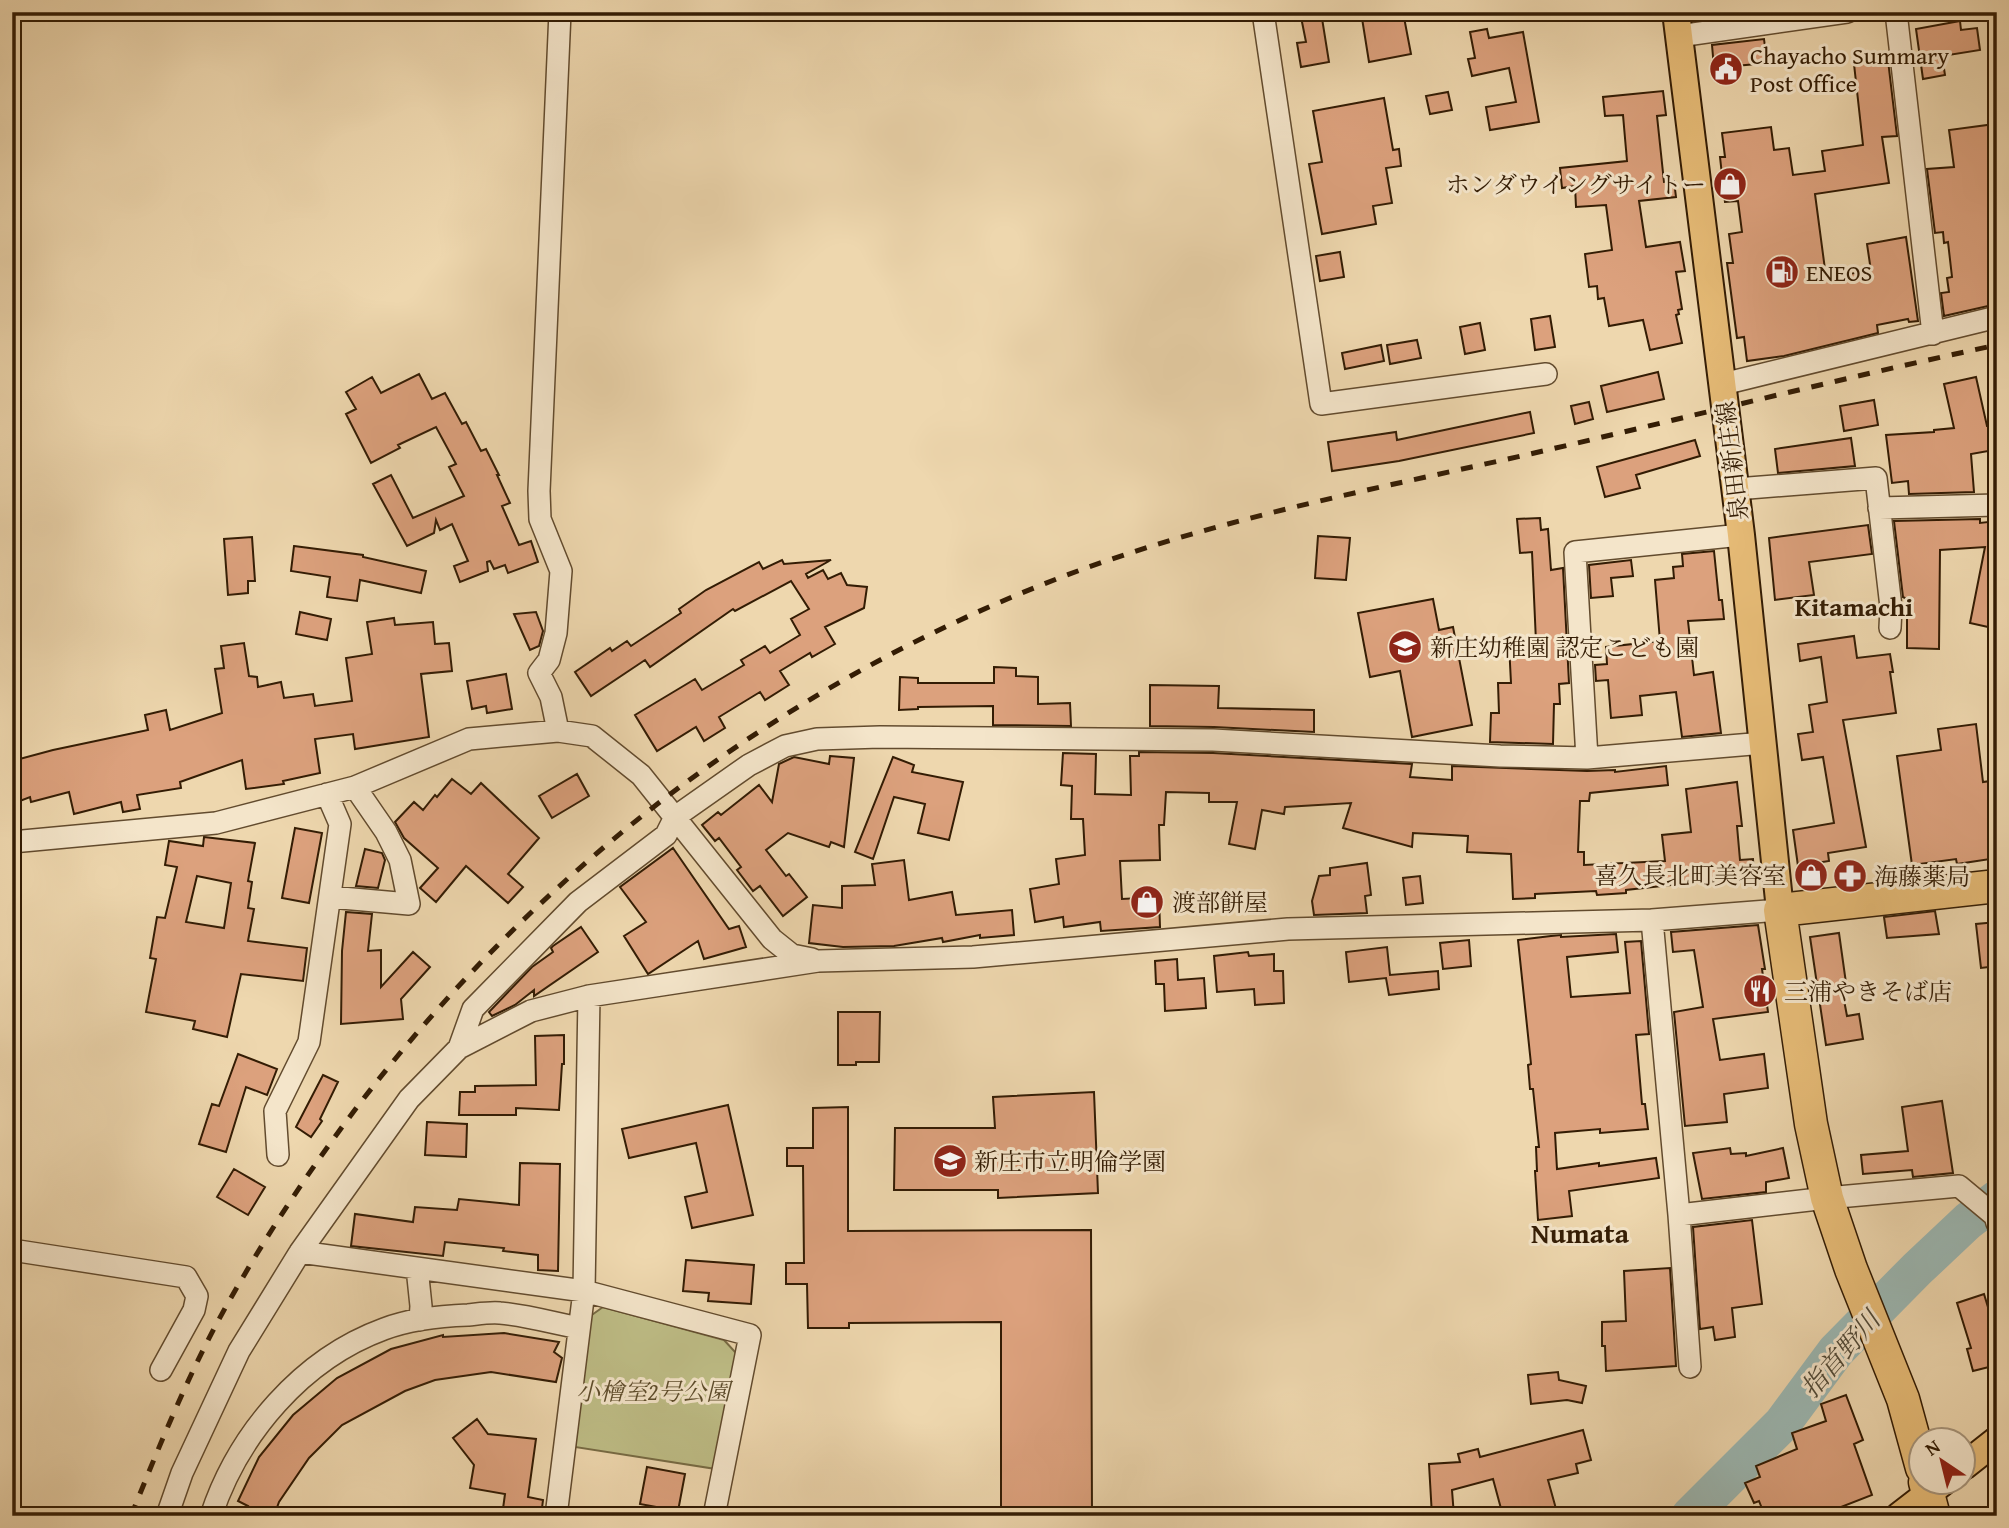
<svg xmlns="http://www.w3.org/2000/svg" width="2009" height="1528" font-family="'Gentium Book Plus','Noto Serif JP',serif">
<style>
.green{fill:#bebd86;stroke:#786c45;stroke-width:2}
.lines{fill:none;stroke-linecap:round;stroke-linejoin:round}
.river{stroke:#9cb8b3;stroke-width:38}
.building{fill:#dca17d;stroke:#331c04;stroke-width:2;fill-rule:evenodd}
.minor-casing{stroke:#624b2e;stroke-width:24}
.major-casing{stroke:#331c04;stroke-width:30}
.highway-casing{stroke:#331c04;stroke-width:35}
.minor{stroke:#f4e5ca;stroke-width:21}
.major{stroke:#e7bc77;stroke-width:26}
.highway{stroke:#e7bc77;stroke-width:32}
.rail{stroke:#331c04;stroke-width:5;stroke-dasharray:12 12;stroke-linecap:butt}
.labels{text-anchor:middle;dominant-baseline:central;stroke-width:6;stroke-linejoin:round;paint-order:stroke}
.poi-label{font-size:24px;fill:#331c04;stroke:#f4e5ca;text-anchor:start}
.street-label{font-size:24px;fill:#331c04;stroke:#f4e5ca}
.park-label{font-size:24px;font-style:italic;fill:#5d4c2b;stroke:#f4e5ca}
.neighbourhood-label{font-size:26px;font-weight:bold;fill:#331c04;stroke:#f4e5ca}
.water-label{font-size:26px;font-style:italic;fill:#524b39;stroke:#f4e5ca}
.quarter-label{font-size:28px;font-weight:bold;fill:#331c04;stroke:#f4e5ca}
</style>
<rect width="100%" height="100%" fill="#eed7ae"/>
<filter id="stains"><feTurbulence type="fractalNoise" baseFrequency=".00286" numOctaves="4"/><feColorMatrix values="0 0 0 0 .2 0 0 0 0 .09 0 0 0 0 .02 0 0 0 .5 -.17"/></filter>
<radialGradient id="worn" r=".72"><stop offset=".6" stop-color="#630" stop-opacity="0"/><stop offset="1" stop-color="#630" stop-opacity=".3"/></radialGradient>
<!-- green -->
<path class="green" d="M603 1307 724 1340 736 1353 716 1469 575 1447 589 1317Z"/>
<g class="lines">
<!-- river -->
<path class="river" d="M1690 1516 1782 1424 1836 1351 1917 1269 1968 1221 1997 1199"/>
</g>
<!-- building -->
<path class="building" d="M1300 12H1321L1329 62 1301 67 1297 43 1306 42Z
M1361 12H1403L1411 54 1369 62Z
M1960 21 1961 30 1977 28 1980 50 1942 56 1945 75 1923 79 1916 29Z
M1487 29 1489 38 1523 32 1539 122 1490 130 1486 107 1516 102 1509 68 1472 76 1468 59 1475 58 1470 32Z
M1764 39 1767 63 1714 68 1712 45Z
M1887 52 1897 136 1882 137 1889 183 1815 194 1826 277 1871 271 1867 244 1906 237 1918 321 1909 322 1908 319 1877 325 1878 333 1784 356 1747 361 1744 337 1737 338 1727 263H1733L1729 234 1742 232 1738 201 1725 202 1720 157H1725L1722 133 1771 127 1774 150 1789 148 1793 175 1825 171 1822 151 1863 145 1853 55Z
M1663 91 1666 115 1657 116 1664 182 1674 181 1676 197 1639 201 1646 247 1680 242 1685 271 1676 272 1682 309 1678 310 1679 314 1676 315 1682 343 1650 350 1643 320 1609 326 1604 298 1598 299 1597 286 1589 287 1585 254 1612 250 1606 205 1576 207 1575 186 1562 188 1560 168 1627 161 1623 115 1605 116 1603 97Z
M1448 92 1452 110 1430 114 1426 96Z
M1384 98 1393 150 1399 149 1401 166 1386 168 1392 203 1373 206 1376 224 1322 234 1309 164 1322 162 1313 111Z
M1995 124 1997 204 1991 205 1995 242 1997 241V304L1944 316 1941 293 1949 292 1947 278 1952 277 1948 242 1944 243 1943 232 1935 233 1927 169 1954 167 1949 130Z
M1340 252 1344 277 1320 281 1316 256Z
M1550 316 1555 347 1535 350 1531 319Z
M1480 323 1485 350 1465 354 1460 327Z
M1417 340 1421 358 1390 364 1387 345Z
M1381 345 1384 361 1345 369 1342 353Z
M1658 372 1664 399 1607 412 1601 386Z
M419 374 432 399 445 393 462 424 466 422 481 451 486 449 499 475H497L510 503 502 506 519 545 531 541 538 562 508 573 505 565 494 569 490 561 487 562 488 571 460 582 454 566 468 561 452 524 440 530 436 520 434 533 407 546 373 484 391 475 413 518 464 496 449 467 456 464 436 427 398 445 400 448 371 463 346 414 356 409 346 392 372 377 381 393Z
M1976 377 1987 426H1990L1994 450 1971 454 1974 492 1909 494 1908 481 1892 483 1886 435 1934 432V430L1954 428 1944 384Z
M1874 400 1878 425 1844 431 1840 406Z
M1589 402 1593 419 1575 424 1571 406Z
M1530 412 1534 433 1399 461 1332 471 1328 442 1396 432 1397 440Z
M1851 438 1855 466 1778 473 1775 449Z
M1695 440 1700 456 1636 475 1640 488 1605 497 1597 467Z
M1540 518 1541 530 1548 529 1551 570 1563 568 1569 683 1559 684 1560 704H1554L1553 744 1490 742 1491 713H1499L1498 683H1511L1509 644 1536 642 1532 552 1520 553 1517 519Z
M1980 519V523L1997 521V629L1970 623 1985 547 1940 550 1939 649 1907 648V599L1903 597 1894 521Z
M1868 525 1872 554 1809 562 1814 595 1775 600 1769 538Z
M1318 536 1350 538 1346 580 1315 578Z
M252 537 255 581H248V593L228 595 224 539Z
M294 546 363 555V557L426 571 421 593 360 580 357 601 327 597 330 577 291 571Z
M1714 551 1719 600H1722L1724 619 1688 621 1694 675 1713 672 1721 733 1682 737 1676 692 1640 696 1642 715 1611 718 1608 680 1596 681 1595 665 1607 664 1606 647 1660 641 1655 580 1674 578 1673 567 1683 566 1682 554Z
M782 560 784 564 831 560 806 574 808 578 823 570 828 579 841 573 847 585 867 587 864 608 825 627 835 644 812 657 810 653 780 671 789 685 765 700 760 692 719 717 725 728 704 741 696 727 657 751 635 715 695 679 702 690 744 665 741 660 765 646 770 653 800 635 791 619 809 609 791 581 735 611 733 609 650 667 645 660 591 696 575 672 610 648 612 651 627 641 631 646 681 613 679 609 706 590 759 562 763 569Z
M1631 560 1633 576 1611 578 1613 596 1591 598 1589 565Z
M1433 599 1439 630 1453 627 1472 725 1412 737 1400 671 1370 677 1358 613Z
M300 612 331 619 327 640 296 634Z
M536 612 543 631 539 646 530 650 514 614Z
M394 618 395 625 433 622 435 644 449 643 452 671 421 674 429 737 355 749 353 734 315 739 320 773 283 781 284 784 246 789 242 760 180 782 181 788 137 795 140 809 123 812 121 802 74 814 69 792 31 802 30 797 12 804V761L53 750 148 730 145 715 166 710 170 730 222 713 215 669 224 668 221 646 244 643 249 676 257 677 258 687 281 682 284 698 313 694 315 706 352 701 346 658 372 654 367 622Z
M1854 636 1857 658 1890 654 1893 672H1890L1896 713 1843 720 1866 847 1828 853 1829 861 1798 866 1793 830 1834 823 1823 757 1802 760 1798 734 1813 732 1809 705 1827 702 1821 657 1800 661 1798 644Z
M994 667 1016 668V676L1038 677V704L1070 703 1071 726 993 725V706L918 707V709L899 710 900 677 918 678V683H994Z
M506 674 512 709 487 713 486 706 472 709 467 681Z
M1150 685 1219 686 1218 708 1314 710V732L1214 727 1150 726Z
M1976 724 1983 782 1997 780V858L1957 864 1956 859 1912 865 1897 756 1941 750 1938 729Z
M1139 752 1213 753 1412 764 1410 777 1452 780V766L1587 771 1615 770V772L1666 766 1668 785 1590 793 1589 801H1580L1578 852H1584V865L1665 861 1662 835 1691 832 1686 789 1737 782 1742 826H1737L1740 860 1753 859 1754 878 1707 882V881L1626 890V893L1597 895 1596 891 1535 894V898L1513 899 1511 854 1467 852 1468 836 1413 833 1412 847 1343 828 1351 803 1285 807 1284 814 1262 810 1255 849 1229 844 1237 802H1209V793L1166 792 1164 825H1159L1160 860 1120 861 1122 899 1159 897 1160 927 1101 931 1100 922 1064 927 1063 917 1035 922 1030 889 1059 884 1056 859 1085 855 1083 819H1071L1072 786 1061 785 1063 753 1096 754 1095 794 1131 795 1130 756H1139Z
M830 756 854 758 844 847 831 842 829 847 788 833 766 850 786 876 789 874 807 897 783 916 760 886 753 891 737 870 741 867 719 838 715 841 702 825 718 812 721 815 759 785 772 802 779 764 794 757 829 764Z
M893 757 914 765 912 772 963 782 949 840 918 833 925 804 894 797 873 859 855 852Z
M577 774 589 796 552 818 539 796Z
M452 779 471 794 481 783 539 838 508 874 523 887 508 903 466 866 436 902 420 888 438 868 404 838 395 822 414 802 423 810 435 795 437 797Z
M295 828 322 833 309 903 282 898Z
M204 837 255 843 248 881 252 882 248 908 254 909 248 941 307 948 303 981 241 974 227 1037 193 1029 195 1021 146 1012 156 959 150 958 157 917 165 918 177 867 165 865 169 841 203 846ZM197 876 231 883 224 928 186 922Z
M673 848 729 929 739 926 746 947 704 959 698 941 648 974 624 936 646 922 620 887Z
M365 849 382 853 385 860 378 888 356 886Z
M904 860 909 900 952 892 956 915 1012 910 1014 935 980 938V935L943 942 942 938 894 946 843 947 809 943 813 905 842 908V886L875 885 872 864Z
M1367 863 1371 895 1365 896 1367 913 1314 915 1312 901 1319 876 1330 875V868Z
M1420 876 1423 903 1406 905 1403 878Z
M1935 911 1939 934 1887 938 1884 917Z
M346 912 372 914 368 951 381 950V987L413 952 430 967 401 999 403 1019 341 1024 342 951Z
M1997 922V966L1981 968 1976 924Z
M1758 925 1765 969H1762L1768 1012 1713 1019 1720 1060 1764 1054 1768 1088 1724 1094 1727 1122 1685 1126 1674 1012 1703 1007 1694 950 1673 952 1671 932Z
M581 927 598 952 534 996V990L515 1005 492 1016 489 1012 532 967 553 952 551 948 553 946Z
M1839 933 1846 983 1841 984 1847 1016 1859 1014 1863 1039 1826 1045 1810 937Z
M1616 934 1618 952 1567 957 1571 997 1630 993 1625 942 1641 941 1649 1034 1636 1035 1642 1104H1645L1648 1129 1600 1133V1129L1555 1133 1557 1169 1599 1163V1166L1656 1158 1659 1178 1569 1191 1572 1216 1538 1220 1535 1171H1537L1536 1147H1539L1533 1089H1530L1528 1065 1531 1064 1518 940 1551 936 1561 935V937Z
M1469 940 1471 966 1443 969 1440 943Z
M1387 947 1390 975 1438 971 1439 989 1389 995 1386 978 1349 982 1346 952Z
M1248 952 1249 956 1274 954V971H1283L1284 1003 1255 1005 1254 989 1217 992 1214 956Z
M1177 959 1178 980 1204 978 1206 1008 1165 1011 1164 984H1156L1155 961Z
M838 1012H880L879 1062H856V1065H838Z
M564 1035V1064H562L559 1110 516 1108V1115H459L460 1092H475V1086L536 1085 535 1036Z
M238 1054 277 1069 267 1095 246 1087 226 1152 199 1144 212 1104 219 1106Z
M323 1075 338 1082 320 1119 322 1121 311 1137 296 1127Z
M1094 1092 1098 1193 998 1198V1190H894L895 1128H995L993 1097Z
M1942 1101 1953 1173 1913 1177 1912 1170 1863 1174 1861 1155 1908 1151 1902 1107Z
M728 1105 753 1215 692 1228 685 1197 707 1192 696 1143 629 1158 622 1129Z
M848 1107V1231L1091 1230 1092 1516H1001V1322L849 1323V1328H808L807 1284H786V1263H804L803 1166H787V1148H813V1108Z
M427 1122 467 1124 466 1157 425 1155Z
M1730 1148 1731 1154 1746 1153V1156L1783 1148 1789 1178 1766 1182V1192L1702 1199 1693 1153Z
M520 1163 560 1164 558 1271 538 1270V1255L503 1251 504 1248 445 1242 443 1256 351 1246 355 1214 413 1222 415 1207 457 1210 459 1199 519 1205Z
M234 1169 265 1187 248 1215 217 1197Z
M1752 1220 1762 1304 1732 1308 1735 1337 1715 1340 1713 1327 1700 1329 1693 1227Z
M686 1260 754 1265 751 1304 708 1301 709 1293 683 1291Z
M1670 1268 1676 1366 1606 1371 1605 1346H1602V1322L1626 1321 1624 1271Z
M1984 1294 1997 1337V1365L1973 1371 1967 1349 1971 1348 1957 1303Z
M504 1333 559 1342 554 1352 562 1358 556 1382 491 1372 435 1380 405 1391 342 1425 309 1458 279 1502 274 1516H243L248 1506 238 1501 259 1457 293 1415 337 1378 391 1349 443 1335V1337Z
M1558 1372 1559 1380 1586 1386 1582 1403 1567 1400 1531 1404 1528 1375Z
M1846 1395 1863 1440 1854 1444 1872 1495 1818 1516H1765L1759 1501 1754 1503 1745 1483 1760 1477 1756 1466 1797 1449 1792 1433 1826 1421 1821 1404Z
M477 1419 488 1434 536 1439 528 1497 543 1500 541 1516H502L505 1494 470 1488 474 1465 453 1438Z
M1583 1430 1591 1460 1576 1464 1578 1473 1548 1480 1558 1516H1503L1493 1479 1452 1490 1454 1516H1432L1429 1464 1460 1462 1458 1454 1478 1449 1480 1457Z
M647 1467 685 1474 678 1511 640 1504Z"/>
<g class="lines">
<!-- minor casing -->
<g class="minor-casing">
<path id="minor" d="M1263 12 1321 404 1546 374
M1896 12 1933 334
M1679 36 1847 12
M1723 384 1997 317
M1736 489 1876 478 1891 607 1890 628
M1879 508 1997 505
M558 731 551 697 539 673 549 660 556 633 561 571 540 519 539 491 560 12
M1587 758 1575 552 1741 535
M12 842 216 823 355 787 469 739 558 731 592 736 641 775 772 939 792 955 812 959
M330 897 409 904 400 860 386 832 355 787
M1652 920 1679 1215 1690 1367
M459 1048 473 1009 578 902 666 835 675 817 749 765 785 746 817 739 880 737 1213 740 1500 756 1587 758 1764 743
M278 1155 275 1111 309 1042 340 824 327 794
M1679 1215 1827 1198 1959 1186 1995 1216 1997 1223
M12 1250 186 1277 197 1296 194 1310 161 1370
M300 1252 584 1291 750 1335 714 1516
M417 1268 421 1306 420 1320
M167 1516 182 1473 239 1351 300 1252 409 1099 459 1048 531 1011 589 996 818 961 973 957 1288 929 1652 920 1780 910
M211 1516C238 1434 302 1359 384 1329 410 1319 440 1316 468 1315 478 1314 490 1312 500 1313 526 1315 553 1323 579 1328
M556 1516 584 1291 589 996"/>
</g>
<!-- major casing -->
<g class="major-casing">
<path id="major" d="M1676 12 1741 535 1780 910
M1964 1466 1997 1440
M1899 1516 1943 1482"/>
</g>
<!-- highway casing -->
<g class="highway-casing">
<path id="highway" d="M1922 1468 1903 1399 1851 1269 1827 1198 1811 1124 1780 910 1997 886
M1925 1482 1934 1516"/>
</g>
<!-- minor -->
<use href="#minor" class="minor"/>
<!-- major -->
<use href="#major" class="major"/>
<!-- highway -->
<use href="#highway" class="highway"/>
<!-- rail -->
<path class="rail" d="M131 1516C160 1444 190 1370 228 1303 417 969 706 712 1067 575 1216 519 1375 489 1530 454 1686 418 1841 378 1997 345"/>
</g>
<!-- icons -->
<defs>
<g id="civic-disc" transform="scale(1.75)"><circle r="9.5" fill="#8f2418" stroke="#f4e5ca"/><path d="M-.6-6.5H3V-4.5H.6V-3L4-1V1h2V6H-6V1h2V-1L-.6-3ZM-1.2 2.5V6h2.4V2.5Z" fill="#fff"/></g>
<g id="shop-disc" transform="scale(1.75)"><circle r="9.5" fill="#8f2418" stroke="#f4e5ca"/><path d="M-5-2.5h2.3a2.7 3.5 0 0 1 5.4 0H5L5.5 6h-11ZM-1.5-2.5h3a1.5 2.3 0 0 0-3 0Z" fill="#fff"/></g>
<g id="fuel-disc" transform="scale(1.75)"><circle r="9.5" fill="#8f2418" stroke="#f4e5ca"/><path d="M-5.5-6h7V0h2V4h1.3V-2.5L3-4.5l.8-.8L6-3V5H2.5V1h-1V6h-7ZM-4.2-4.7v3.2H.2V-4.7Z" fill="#fff"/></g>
<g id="school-disc" transform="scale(1.75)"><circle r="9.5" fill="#8f2418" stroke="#f4e5ca"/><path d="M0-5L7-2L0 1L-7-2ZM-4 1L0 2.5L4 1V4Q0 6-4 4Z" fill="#fff"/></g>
<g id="pharmacy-disc" transform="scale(1.75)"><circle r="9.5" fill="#8f2418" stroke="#f4e5ca"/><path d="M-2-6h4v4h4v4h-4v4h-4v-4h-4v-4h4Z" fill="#fff"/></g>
<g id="restaurant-disc" transform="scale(1.75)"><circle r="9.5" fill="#8f2418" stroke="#f4e5ca"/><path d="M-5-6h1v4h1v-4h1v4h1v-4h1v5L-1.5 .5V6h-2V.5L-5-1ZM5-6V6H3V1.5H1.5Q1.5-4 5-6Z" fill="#fff"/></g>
</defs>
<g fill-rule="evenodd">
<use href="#civic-disc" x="1726" y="69"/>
<use href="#shop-disc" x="1730" y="184"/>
<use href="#fuel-disc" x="1782" y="272"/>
<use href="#school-disc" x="1405" y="647"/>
<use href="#shop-disc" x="1811" y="875"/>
<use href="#pharmacy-disc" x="1850" y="876"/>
<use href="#shop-disc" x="1147" y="902"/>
<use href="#restaurant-disc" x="1760" y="991"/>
<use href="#school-disc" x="950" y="1161"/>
</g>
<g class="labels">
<!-- poi labels -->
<g class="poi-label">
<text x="1750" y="55">Chayacho Summary<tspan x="1750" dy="28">Post Office</tspan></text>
<text x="1706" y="184" text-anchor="end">ホンダウイングサイトー</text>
<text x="1806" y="272">ENEOS</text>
<text x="1430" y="647">新庄幼稚園 認定こども園</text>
<text x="1786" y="875" text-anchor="end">喜久長北町美容室</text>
<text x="1874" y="876">海藤薬局</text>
<text x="1172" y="902">渡部餅屋</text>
<text x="1784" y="991">三浦やきそば店</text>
<text x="974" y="1161">新庄市立明倫学園</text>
</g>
<!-- street labels -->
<g class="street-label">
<text transform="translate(1732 461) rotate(-97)">泉田新庄線</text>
</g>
<!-- park labels -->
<g class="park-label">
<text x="653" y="1391">小檜室2号公園</text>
</g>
<!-- neighbourhood labels -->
<g class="neighbourhood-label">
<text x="1854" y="606">Kitamachi</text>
</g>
<!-- water labels -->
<g class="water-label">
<text transform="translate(1840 1354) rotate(-49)">指首野川</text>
</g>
<!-- quarter labels -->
<g class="quarter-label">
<text x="1580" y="1232">Numata</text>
</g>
</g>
<!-- margin -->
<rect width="2009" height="1528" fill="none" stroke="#eed7ae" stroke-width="42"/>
<rect x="14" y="14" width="1981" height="1500" fill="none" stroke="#331c04" stroke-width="3.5"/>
<rect x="21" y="21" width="1967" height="1486" fill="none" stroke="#331c04" stroke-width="2"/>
<!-- north arrow -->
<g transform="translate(1942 1461) rotate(325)"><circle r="33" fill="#f4e5ca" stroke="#a7957b" stroke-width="2"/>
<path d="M0-5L12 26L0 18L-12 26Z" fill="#8f2418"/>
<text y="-10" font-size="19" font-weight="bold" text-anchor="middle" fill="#331c04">N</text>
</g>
<rect width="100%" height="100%" filter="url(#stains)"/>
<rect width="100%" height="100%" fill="url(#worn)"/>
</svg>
